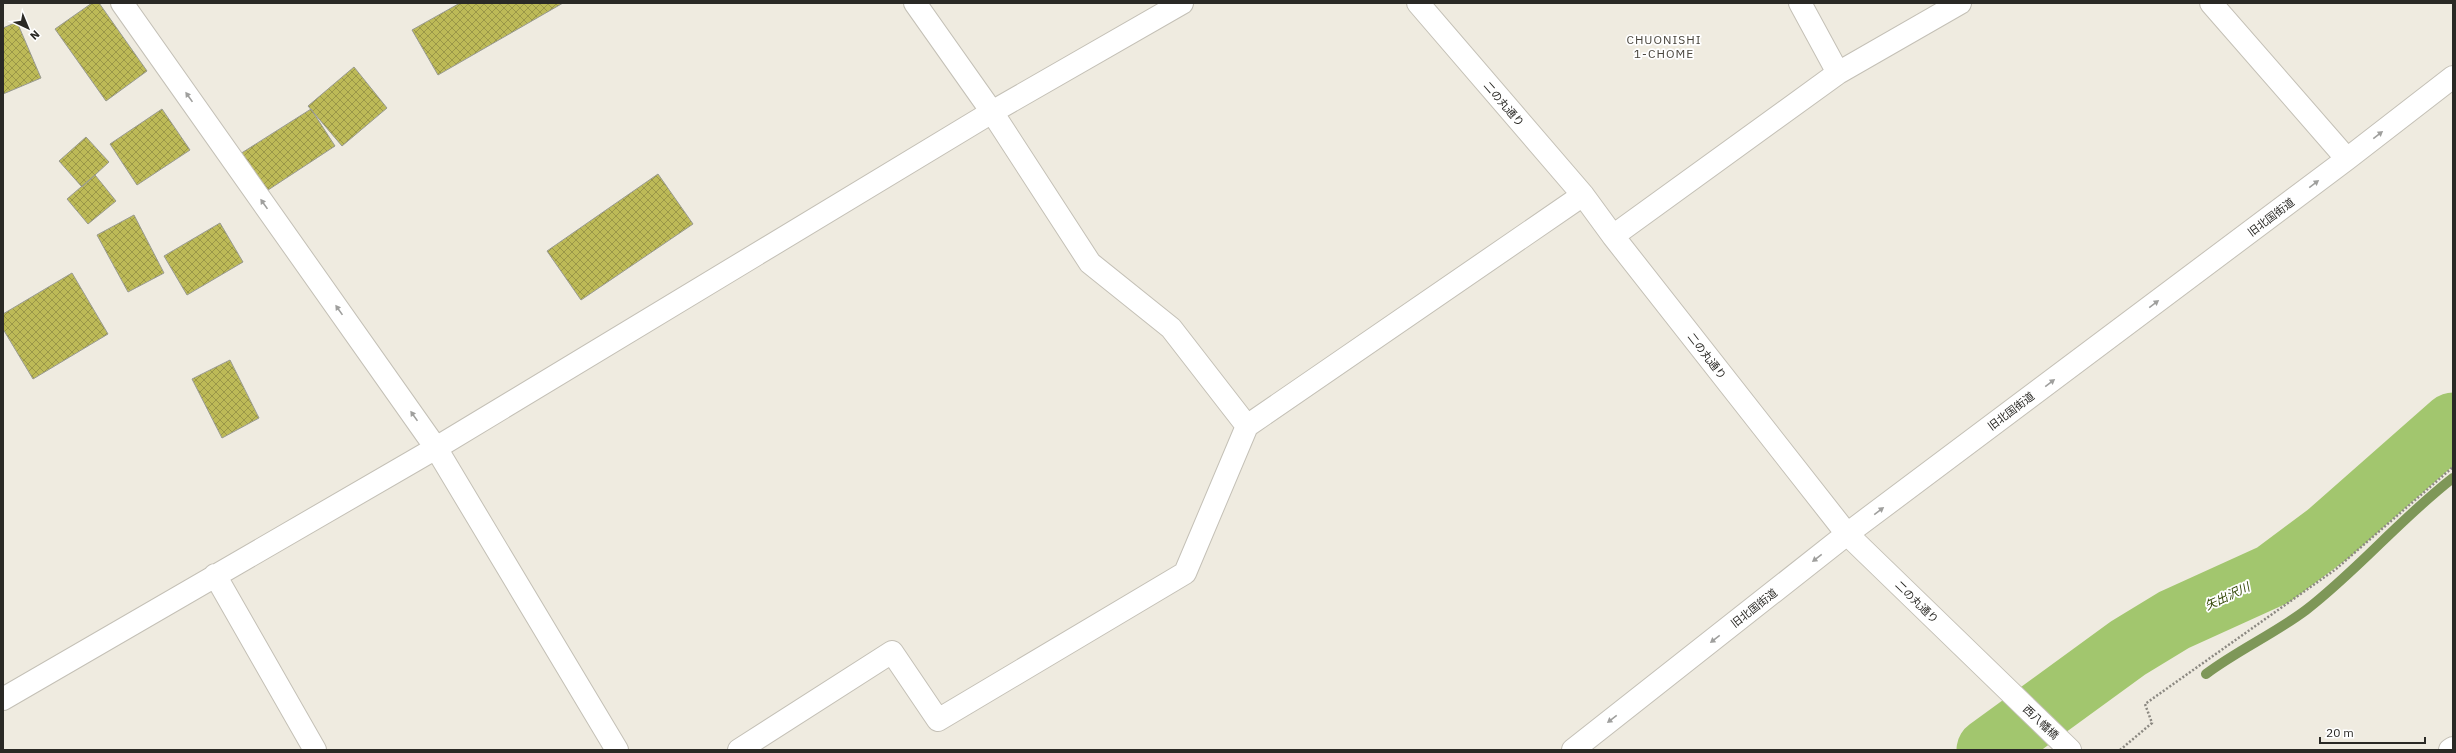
<svg xmlns="http://www.w3.org/2000/svg" width="2456" height="753" font-family="'IBM Plex Sans','Noto Sans JP',sans-serif">
<style>
.lines{fill:none;stroke-linecap:round;stroke-linejoin:round}
.stream{stroke:#7e9758;stroke-width:10}
.river{stroke:#a2c66e;stroke-width:63}
.building{fill:url(#building-cross-hatch);stroke:#999a90}
.minor-casing{stroke:#c4c0b6;stroke-width:24}
.highway-casing{stroke:#c4c0b6;stroke-width:24}
.path{stroke:#8b8881;stroke-width:2.5;stroke-dasharray:2 2;stroke-linecap:butt}
.minor{stroke:#fff;stroke-width:22}
.highway{stroke:#fff;stroke-width:22}
.oneway{fill:#9f9f9d}
.labels{text-anchor:middle;dominant-baseline:central;stroke-width:3.5;stroke-linejoin:round;paint-order:stroke}
.street-label{font-size:11px;fill:#2a2925;stroke:#fff}
.neighbourhood-label{font-size:12px;letter-spacing:1px;fill:#47433b;stroke:#fff}
.water-label{font-size:12px;font-style:italic;fill:#2f4401;stroke:#fff}
</style>
<defs>
<pattern id="building-cross-hatch" width="8" height="8" patternUnits="userSpaceOnUse"><rect width="8" height="8" fill="#bdba57"/><path d="M0 0l8 8M0 8l8-8" fill="none" stroke="#9a9748"/></pattern>
</defs>
<rect width="100%" height="100%" fill="#efebe0"/>
<g class="lines">
<!-- stream -->
<path class="stream" d="M2206 674C2238 650 2274 634 2306 610 2358 570 2401 518 2453 478"/>
<!-- river -->
<path class="river" d="M1988 750 2128 648 2174 620 2273 575 2328 534 2453 424"/>
</g>
<!-- building -->
<path class="building" d="M92 3H99L147 71 106 101 55 29Z
M460 3H563L438 75 412 30Z
M17 22 41 78 3 94V28Z
M354 67 387 108 342 146 308 106Z
M162 109 190 150 137 185 110 144Z
M311 109 335 146 265 192 240 154Z
M86 137 109 162 82 187 59 161Z
M658 174 693 224 581 300 547 251Z
M95 175 116 201 88 224 67 199Z
M134 215 164 273 128 292 97 235Z
M220 223 243 262 187 295 164 256Z
M72 273 108 334 33 379 3 329V314Z
M230 360 259 418 222 438 192 379Z"/>
<g class="lines">
<!-- minor casing -->
<g class="minor-casing">
<path id="minor" d="M122 3 436 448 617 750
M915 3 992 112 1090 263 1171 328 1247 426 1583 195
M1418 3 1583 195 1613 236 1847 534 2070 750
M1800 3 1838 73
M2211 3 2347 159
M1613 236 1838 73 1960 3
M215 575 315 750
M3 699 436 448 992 112 1182 3
M739 750 892 652 938 720 1185 573 1247 426
M1573 750 1847 534 2347 159 2453 77"/>
</g>
<!-- highway casing -->
<g class="highway-casing">
<path id="highway" d="M2450 750 2453 748"/>
</g>
<!-- path -->
<path class="path" d="M2120 750 2152 723 2145 704 2336 569 2453 467"/>
<!-- minor -->
<use href="#minor" class="minor"/>
<!-- highway -->
<use href="#highway" class="highway"/>
</g>
<!-- one-way arrows -->
<defs><path id="oneway-solid" d="M-6-.8H1V-3.2L6.5 0L1 3.2V.8H-6Z"/></defs>
<g class="oneway">
<use href="#oneway-solid" transform="translate(189 97) rotate(-125)"/>
<use href="#oneway-solid" transform="translate(2378 135) rotate(-38)"/>
<use href="#oneway-solid" transform="translate(2314 184) rotate(-37)"/>
<use href="#oneway-solid" transform="translate(264 204) rotate(-125)"/>
<use href="#oneway-solid" transform="translate(2154 304) rotate(-37)"/>
<use href="#oneway-solid" transform="translate(339 310) rotate(-125)"/>
<use href="#oneway-solid" transform="translate(2050 383) rotate(-37)"/>
<use href="#oneway-solid" transform="translate(414 416) rotate(-125)"/>
<use href="#oneway-solid" transform="translate(1879 511) rotate(-37)"/>
<use href="#oneway-solid" transform="translate(1817 558) rotate(142)"/>
<use href="#oneway-solid" transform="translate(1715 639) rotate(142)"/>
<use href="#oneway-solid" transform="translate(1612 719) rotate(142)"/>
</g>
<g class="labels">
<!-- street labels -->
<g class="street-label">
<text transform="translate(1504 104) rotate(49)">二の丸通り</text>
<text transform="translate(2271 217) rotate(-37)">旧北国街道</text>
<text transform="translate(1707 356) rotate(52)">二の丸通り</text>
<text transform="translate(2011 411) rotate(-37)">旧北国街道</text>
<text transform="translate(1917 602) rotate(44)">二の丸通り</text>
<text transform="translate(1754 608) rotate(-38)">旧北国街道</text>
<text transform="translate(2041 722) rotate(43)">西八幡橋</text>
</g>
<!-- neighbourhood labels -->
<g class="neighbourhood-label">
<text x="1664" y="39">CHUONISHI<tspan x="1664" dy="14">1-CHOME</tspan></text>
</g>
<!-- water labels -->
<g class="water-label">
<text transform="translate(2227 596) rotate(-25)">矢出沢川</text>
</g>
</g>
<!-- border -->
<rect width="2456" height="753" fill="none" stroke="#2a2925" stroke-width="8"/>
<!-- north arrow -->
<g transform="translate(28 28) rotate(136)" stroke="#ffffff" stroke-width="3" paint-order="stroke">
<path d="M0-3L7 15L0 10L-7 15Z" fill="#2a2925"/>
<text y="-6" font-size="11" font-weight="bold" text-anchor="middle" fill="#2a2925">N</text>
</g>
<!-- scale -->
<path d="M2320 737v6h105v-6" fill="none" stroke="#2a2925" stroke-width="2"/>
<text x="2326" y="737" font-size="12" fill="#2a2925" stroke="#ffffff" stroke-width="3" paint-order="stroke">20 m</text>
</svg>
